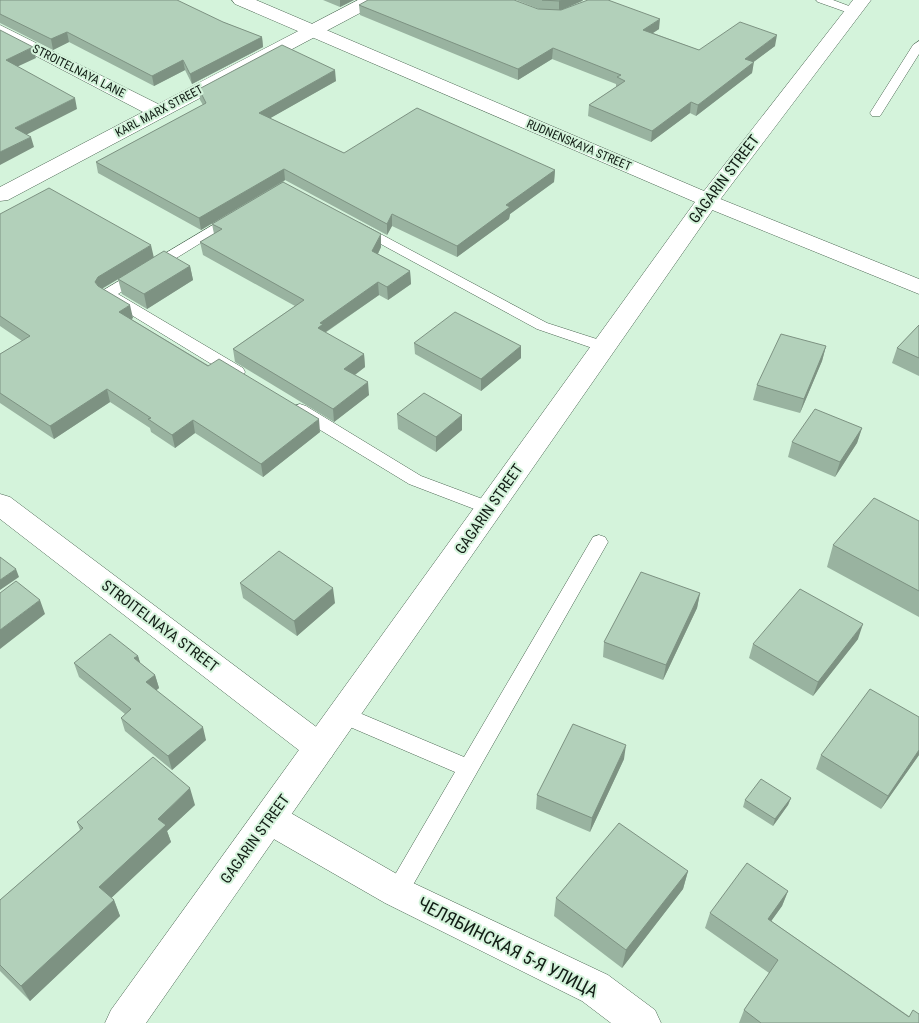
<svg xmlns="http://www.w3.org/2000/svg" width="919" height="1023" font-family="'Roboto Condensed',sans-serif">
<style>
.lines{fill:none;stroke-linecap:round;stroke-linejoin:round}
.service-casing{stroke:#4c6753;stroke-width:1}
.minor-casing{stroke:#4c6753;stroke-width:1}
.tertiary-casing{stroke:#4c6753;stroke-width:1}
.service{fill:#fff;fill-rule:evenodd}
.minor{fill:#fff;fill-rule:evenodd}
.tertiary{fill:#fff;fill-rule:evenodd}
.wall{fill:#99b3a0}
.shaded-wall{fill:#7d9282}
.building{fill:#b2d0ba;stroke:#7d9282}
.labels{text-anchor:middle;dominant-baseline:central;stroke-width:4;stroke-linejoin:round;paint-order:stroke}
.far-street-label{font-size:12px;fill:#111c14;stroke:#d4f3db}
.street-label{font-size:15px;fill:#111c14;stroke:#d4f3db}
.near-street-label{font-size:18px;fill:#111c14;stroke:#d4f3db}
</style>
<rect width="100%" height="100%" fill="#d4f3db"/>
<g class="lines">
<!-- service casing -->
<g class="service-casing">
<path id="service" d="M816 0H833L857 9 859 11 857 13H849L818 2Z
M919 41V54L882 113 880 116H872L870 113 913 45Z
M233 213 240 217 238 220 118 294 243 368 245 372 243 376 237 377 231 376 102 297 100 294 102 291Z
M360 223 547 323 609 343 612 347 609 351 604 352 537 329 355 230 353 227Z
M300 404 306 406 421 476 496 504 499 509 496 514 490 515 409 484 294 414 292 410 294 406Z
M599 535 605 537 608 542 405 899 397 902 389 899 386 892 389 885 455 772 336 721 333 715 336 709 343 707 350 709 464 757 593 537Z"/>
</g>
<!-- minor casing -->
<g class="minor-casing">
<path id="minor" d="M358 0H380L377 4 8 200 0 201V187L143 112 0 37V25L158 104Z
M708 194 919 279V294L700 205 697 200 700 195Z
M0 494 10 497 331 738 336 748 331 758 320 762 309 758 0 519Z
M270 804 282 808 409 881 608 975 655 1010 661 1023H611L582 1001 385 903 258 830 253 819 258 808Z"/>
</g>
<!-- tertiary casing -->
<g class="tertiary-casing">
<path id="tertiary" d="M232 0H256L704 191 853 0H871L716 205 146 1023H105L111 1010 695 202 235 4Z"/>
</g>
<!-- service -->
<use href="#service" class="service"/>
<!-- minor -->
<use href="#minor" class="minor"/>
<!-- tertiary -->
<use href="#tertiary" class="tertiary"/>
</g>
<!-- wall -->
<path class="wall" d="M0 0 223 22 262 37 263 47 192 84 185 70 154 86 69 42 53 50 0 23Z
M323 0H354L340 7Z
M516 0H583L582 1 561 10 659 29 653 33 699 50 775 46 753 62 752 73 696 116 690 113 651 142 588 116 589 105 616 87V84L552 59 518 80 360 15 359 5 539 9Z
M336 81 270 118 344 153 555 170 554 182 510 214 509 219 457 257 392 226 387 235 285 180 283 182 381 247 378 254 410 271 411 284 388 300 379 295 325 333 364 354 365 367 355 375 369 395 334 422 235 362 233 349 295 306 203 255 200 242 214 234 212 224 282 182 201 230 98 173 96 162 203 105 200 100 199 89Z
M0 214 154 258 190 266 193 280 147 309 122 294 118 279 128 273 102 289 133 318 131 319 320 432 263 477 195 433 175 448 151 432 150 428 110 402 54 439 0 403V354L22 341 0 326Z
M919 325V376L892 363 897 348Z
M414 343 521 346V358L481 391 415 354Z
M826 346 822 361 800 413 753 400 757 385Z
M397 414 462 430 436 452 398 429Z
M862 428 857 443 835 477 788 457 792 442Z
M919 521V617L827 567 833 545Z
M240 583 335 603 297 636 243 598Z
M700 593 697 608 663 680 603 657 604 642Z
M858 639 813 696 749 658 753 644Z
M138 656 140 663 155 675 159 688 156 690 206 740 172 770 125 731 121 718 125 714 79 677 74 663Z
M919 717V755L881 809 816 769 821 755Z
M624 759 590 832 536 809 537 795Z
M791 798 788 805 773 826 743 807 745 800Z
M195 805 167 831 171 842 111 898 114 900 120 916 30 1001 0 971V900L80 830 77 822Z
M688 871 683 889 622 968 554 916 556 898Z
M788 891 782 906 771 921 919 1023H739L744 1010 769 973 705 928 710 913Z"/>
<!-- shaded-wall -->
<path class="shaded-wall" d="M340 0H354L340 7Z
M561 0H583L582 1 559 11V1Z
M660 19 659 29 642 40 643 30Z
M67 32 69 42 53 50 51 39Z
M777 35 775 46 743 70 745 59Z
M262 37 263 47 192 84 190 74Z
M33 47 36 58 8 71 6 60Z
M553 48 552 59 518 80V69Z
M183 60 185 70 154 86 152 76Z
M754 62 752 73 696 116 698 105Z
M335 70 336 81 260 124 259 113Z
M75 98 77 109 18 139 15 128Z
M691 102 690 113 651 142 652 131Z
M31 137 34 147 0 165V152Z
M284 169 285 180 201 230 199 218Z
M555 170 554 182 510 214 509 219 457 257V246L506 205Z
M392 214V226L387 235V224Z
M381 234V247L373 264 372 251Z
M151 245 154 258 101 289 95 282 98 277Z
M190 266 193 280 147 309 144 294Z
M410 271 411 284 388 300 387 287Z
M378 282 379 295 324 333 318 328 320 323Z
M130 305 133 318 122 325 119 312Z
M521 346V358L481 391V379Z
M826 346 822 361 800 413 804 399Z
M364 354 365 367 345 382 344 369Z
M368 382 369 395 334 422 333 409Z
M107 389 110 402 54 439 50 426Z
M462 415V430L436 452V437Z
M319 419 320 432 263 477 261 464Z
M193 420 195 433 175 448 172 435Z
M862 428 857 443 835 477 840 462Z
M16 569 19 577 0 590V580Z
M333 588 335 603 297 636 294 621Z
M700 593 697 608 663 680 666 665Z
M40 600 45 614 0 649V630Z
M863 624 858 639 813 696 818 682Z
M138 656 142 669 134 658Z
M155 675 159 688 150 696 146 682Z
M203 727 206 740 172 770 168 756Z
M626 745 624 759 590 832 592 818Z
M919 750V755L881 809 888 796Z
M190 788 195 805 167 831 171 842 106 903 99 887 158 819Z
M791 798 788 805 773 826 775 819Z
M688 871 683 889 622 968 626 950Z
M788 891 782 906 762 934 768 919Z
M114 900 120 916 30 1001 21 986Z"/>
<!-- building -->
<path class="building" d="M0 0H177L223 22 262 37 190 74 183 60 152 76 67 32 51 39 0 14Z
M368 0H514L538 9 561 10 588 0H608L660 19 643 30 699 50 740 22 777 35 745 59 754 62 698 105 691 102 652 131 589 105 625 81 617 77 621 75 553 48 518 69 359 5Z
M542 0H561L559 1Z
M0 30 33 47 6 60 75 98 15 128 31 137 0 152Z
M282 45 335 70 259 113 344 153 417 108 555 170 506 205 510 207 457 246 392 214 387 224 284 169 199 218 96 162 206 103 199 89Z
M283 182 381 234 372 251 410 271 387 287 378 282 320 323 323 324 318 328 364 354 344 369 368 382 333 409 233 349 304 300 200 242 222 229 212 224Z
M49 188 151 245 98 277 95 282 98 286 130 305 119 312 208 366 219 359 319 419 261 464 193 420 172 435 148 419 151 418 107 389 50 426 0 393V354L30 336 0 316V214Z
M164 251 190 266 144 294 118 279Z
M455 312 521 346 481 379 414 343Z
M919 325V358L897 348Z
M781 334 826 346 804 399 757 385Z
M424 393 462 415 436 437 397 414Z
M815 409 862 428 840 462 792 442Z
M874 498 919 521V591L833 545Z
M279 551 333 588 294 621 240 583Z
M0 557 16 569 0 580Z
M641 572 700 593 666 665 604 642Z
M16 581 40 600 0 630V593Z
M800 589 863 624 818 682 753 644Z
M110 634 138 656 134 658 155 675 146 682 203 727 168 756 121 718 131 709 74 663Z
M870 689 919 717V750L888 796 821 755Z
M573 724 626 745 592 818 537 795Z
M153 757 190 788 158 819 166 825 99 887 114 900 21 986 0 965V900L83 828 77 822Z
M761 779 791 798 775 819 745 800Z
M619 823 688 871 626 950 556 898Z
M747 863 788 891 768 919 909 1017 913 1010 919 1014V1023H761L744 1010 778 960 710 913Z"/>
<g class="labels">
<!-- far-street labels -->
<g class="far-street-label">
<text transform="translate(79 71) rotate(27)">STROITELNAYA LANE</text>
<text transform="translate(159 111) rotate(-28)">KARL MARX STREET</text>
<text transform="translate(579 145) rotate(23)">RUDNENSKAYA STREET</text>
</g>
<!-- street labels -->
<g class="street-label">
<text transform="translate(724 179) rotate(-53)">GAGARIN STREET</text>
<text transform="translate(489 509) rotate(-55)">GAGARIN STREET</text>
<text transform="translate(160 626) rotate(37)">STROITELNAYA STREET</text>
<text transform="translate(255 839) rotate(-54)">GAGARIN STREET</text>
</g>
<!-- near-street labels -->
<g class="near-street-label">
<text transform="translate(508 947) rotate(27)">ЧЕЛЯБИНСКАЯ 5-Я УЛИЦА</text>
</g>
</g>
</svg>
